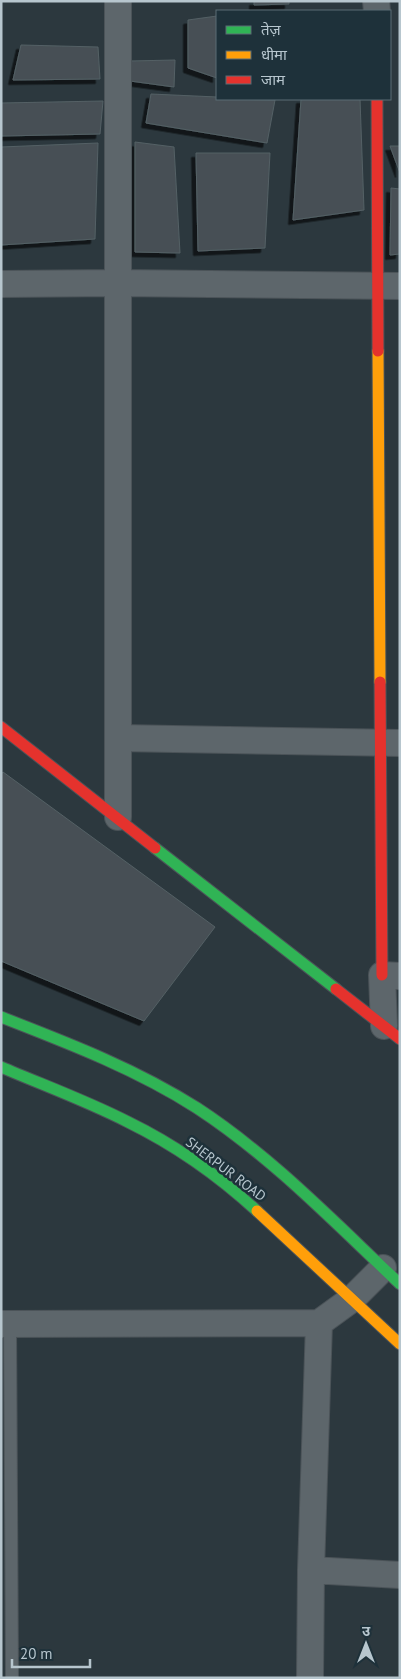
<svg xmlns="http://www.w3.org/2000/svg" width="401" height="1679" font-family="'PT Sans','Noto Sans Devanagari',sans-serif">
<style>
.building{fill:#465055;stroke:#546065;filter:url(#shadow)}
.lines{fill:none;stroke-linecap:round;stroke-linejoin:round}
.lane-casing{stroke:#4b5358;stroke-width:14}
.street-casing{stroke:#4b5358;stroke-width:28}
.fast-casing{stroke:#4b5358;stroke-width:13}
.slow-casing{stroke:#4b5358;stroke-width:13}
.jam-casing{stroke:#4b5358;stroke-width:13}
.lane{stroke:#5d666b;stroke-width:12}
.street{stroke:#5d666b;stroke-width:26}
.fast{stroke:#30b455;stroke-width:11}
.slow{stroke:#ff9f0a;stroke-width:11}
.jam{stroke:#e5322d;stroke-width:11}
.labels{text-anchor:middle;dominant-baseline:central;stroke-width:5;stroke-linejoin:round;paint-order:stroke}
.street-label{font-size:14px;fill:#b7c6ce;stroke:#1e313a}
</style>
<defs>
<filter id="shadow"><feDropShadow dx="-4.5" dy="4.5" stdDeviation="0" flood-color="#0009"/></filter>
</defs>
<rect width="100%" height="100%" fill="#2c383e"/>
<!-- building -->
<path class="building" d="M254 1H289V4L254 5Z
M217 16V78L188 68V20Z
M21 45 98 47 100 79 13 80Z
M175 60 174 87 130 81V61Z
M151 94 217 97V99L275 100 267 143 146 123Z
M301 99H360L364 210 293 220Z
M103 101 100 134 1 136V103Z
M135 142 174 147 180 253 135 252Z
M98 143 95 239 1 245V147Z
M390 146H400V173Z
M196 153H270L265 248 198 251Z
M391 188 400 189V254L390 255Z
M3 772 215 927 144 1021 1 961V775Z"/>
<g class="lines">
<!-- lane casing -->
<g class="lane-casing">
<path id="lane" d="M10 1324 12 1678"/>
</g>
<!-- street casing -->
<g class="street-casing">
<path id="street" d="M376 1 377 11
M1 284 117 283 400 286
M119 738 400 743
M118 817V1
M384 1026 382 975 400 976
M1 1324 319 1323 352 1299 383 1268
M311 1570 400 1575
M310 1678 311 1570 319 1323"/>
</g>
<!-- fast casing -->
<g class="fast-casing">
<path id="fast" d="M155 848 336 989
M1 1017C68 1043 136 1069 197 1108 272 1157 335 1223 400 1284
M1 1067C43 1085 87 1101 128 1122 175 1145 219 1176 257 1211"/>
</g>
<!-- slow casing -->
<g class="slow-casing">
<path id="slow" d="M378 351 380 682
M257 1211 400 1344"/>
</g>
<!-- jam casing -->
<g class="jam-casing">
<path id="jam" d="M377 99 378 351
M380 682 382 975
M1 727 155 848
M336 989 400 1039"/>
</g>
<!-- lane -->
<use href="#lane" class="lane"/>
<!-- street -->
<use href="#street" class="street"/>
<!-- fast -->
<use href="#fast" class="fast"/>
<!-- slow -->
<use href="#slow" class="slow"/>
<!-- jam -->
<use href="#jam" class="jam"/>
</g>
<g class="labels">
<!-- street labels -->
<g class="street-label">
<text transform="translate(226 1169) rotate(37)">SHERPUR ROAD</text>
</g>
</g>
<!-- border -->
<rect width="401" height="1679" fill="none" stroke="#b7c6ce" stroke-width="5"/>
<!-- legend -->
<rect x="216" y="10" width="175" height="90" fill="#1e313a" stroke="#5b6d75"/>
<rect x="226" y="26" width="25" height="8" fill="#30b455" stroke="#5b6d75"/>
<text x="261" y="35" font-size="15" fill="#b7c6ce">तेज़</text>
<rect x="226" y="51" width="25" height="8" fill="#ff9f0a" stroke="#5b6d75"/>
<text x="261" y="60" font-size="15" fill="#b7c6ce">धीमा</text>
<rect x="226" y="76" width="25" height="8" fill="#e5322d" stroke="#5b6d75"/>
<text x="261" y="85" font-size="15" fill="#b7c6ce">जाम</text>
<!-- north arrow -->
<g transform="translate(366 1644)" stroke="#1e313a" stroke-width="4" paint-order="stroke">
<path d="M0-4L9 19L0 12L-9 19Z" fill="#b7c6ce"/>
<text y="-8" font-size="14" font-weight="bold" text-anchor="middle" fill="#b7c6ce">उ</text>
</g>
<!-- scale -->
<path d="M12 1659v8h78v-8" fill="none" stroke="#b7c6ce" stroke-width="2.5"/>
<text x="20" y="1659" font-size="15" fill="#b7c6ce" stroke="#1e313a" stroke-width="4" paint-order="stroke">20 m</text>
</svg>
